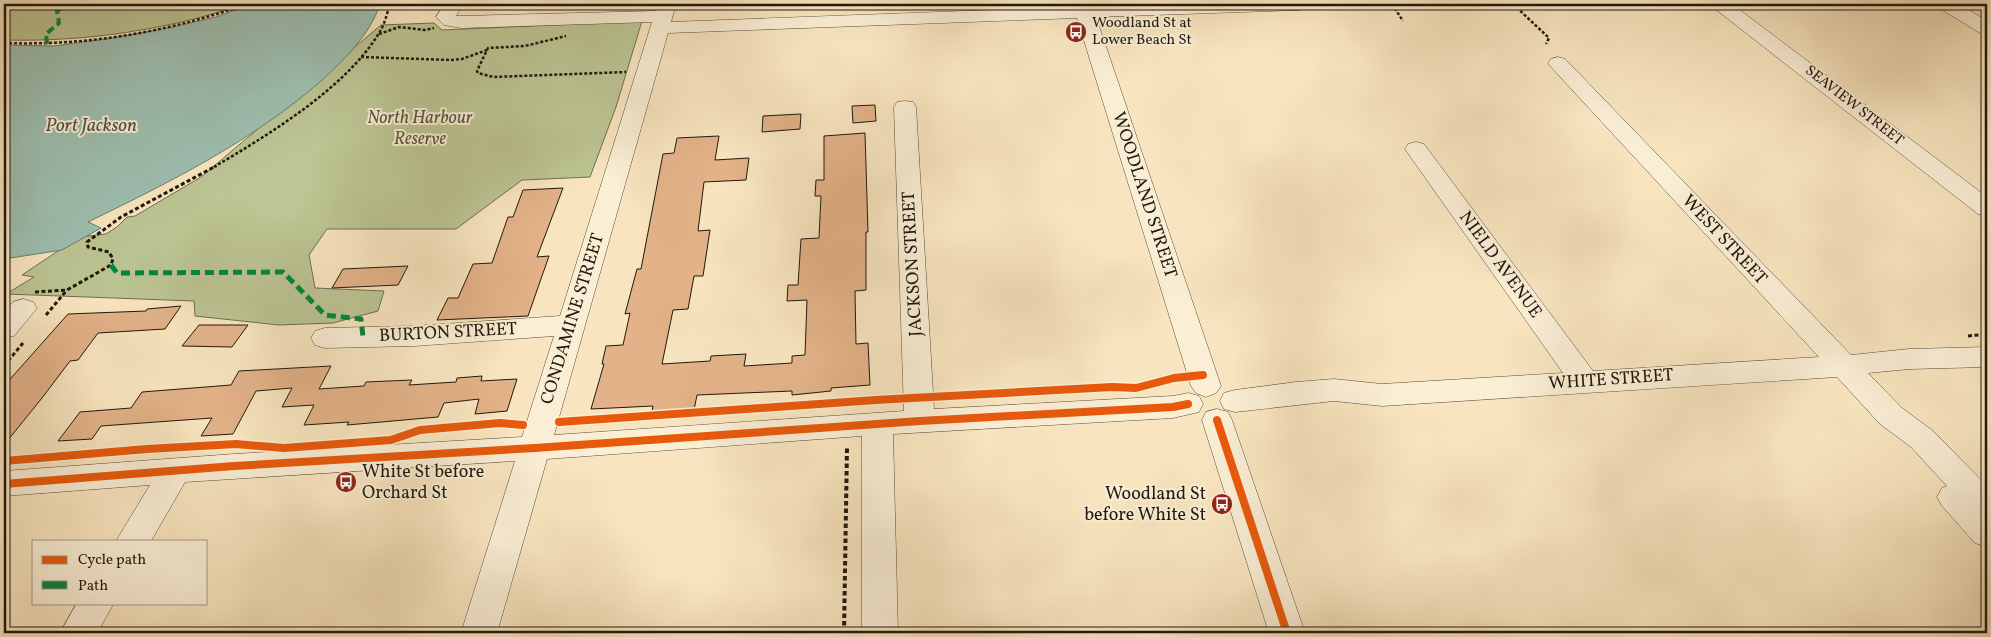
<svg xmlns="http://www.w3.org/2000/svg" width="1991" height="637" font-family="Vollkorn,serif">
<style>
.green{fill:#bcc593;stroke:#6e6e50}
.water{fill:#9dbfb0;stroke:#6b7c6f}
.building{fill:#e3b289;stroke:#1f180e}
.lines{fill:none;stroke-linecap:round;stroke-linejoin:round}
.minor-casing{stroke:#554b3a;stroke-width:1}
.path-far2{stroke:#1f180e;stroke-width:2.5;stroke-dasharray:3 2;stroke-linecap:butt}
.path-far1{stroke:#1f180e;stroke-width:3;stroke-dasharray:4 2.5;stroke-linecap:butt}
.path{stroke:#1f180e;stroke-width:4;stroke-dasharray:4.5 3;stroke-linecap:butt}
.minor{fill:#faeed5;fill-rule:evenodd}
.quiet-far1{stroke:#00873e;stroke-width:4;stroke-dasharray:8 4;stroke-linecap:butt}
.quiet{stroke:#00873e;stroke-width:5;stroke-dasharray:9 5;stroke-linecap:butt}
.cycleway-far1-casing{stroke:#faeed5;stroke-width:9}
.cycleway-casing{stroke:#faeed5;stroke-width:11}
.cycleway-far1{stroke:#e8590c;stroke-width:5.5}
.cycleway{stroke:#e8590c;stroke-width:8}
.labels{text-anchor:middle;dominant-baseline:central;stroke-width:4;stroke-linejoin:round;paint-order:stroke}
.far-poi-label{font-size:15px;fill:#1f180e;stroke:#faeed5;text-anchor:start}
.far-street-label{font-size:15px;fill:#1f180e;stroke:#faeed5}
.park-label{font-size:18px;font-style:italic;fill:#56553d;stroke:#faeed5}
.street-label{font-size:18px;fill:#1f180e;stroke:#faeed5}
.poi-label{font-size:18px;fill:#1f180e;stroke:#faeed5;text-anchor:start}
.water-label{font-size:19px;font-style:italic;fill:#4b5247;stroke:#faeed5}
</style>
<rect width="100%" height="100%" fill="#f8e5bf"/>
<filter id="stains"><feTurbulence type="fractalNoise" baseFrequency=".004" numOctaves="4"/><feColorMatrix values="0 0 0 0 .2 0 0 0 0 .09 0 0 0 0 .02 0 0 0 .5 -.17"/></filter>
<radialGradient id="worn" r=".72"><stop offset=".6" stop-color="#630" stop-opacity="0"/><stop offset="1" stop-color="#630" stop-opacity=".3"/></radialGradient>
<!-- green -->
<path class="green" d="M4 4H245C167 30 85 42 4 40Z
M642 21 616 107 590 177 522 180 456 229H327L309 255 315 288 384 291 378 311 333 323 279 325 195 316 194 301 6 294 34 277 22 275 79 237 106 234 117 227 127 217 135 216 201 177 381 25 434 23 442 30Z"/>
<!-- water -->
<path class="water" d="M252 4H380C370 35 344 60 321 81 251 142 170 182 88 222L101 228 62 250 4 259V45L54 46 113 38 173 27 216 17Z"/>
<!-- building -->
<path class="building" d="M875 105 876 121 853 123 852 106Z
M801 114 800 129 762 132 763 116Z
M865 133 868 232H866V290L855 291 856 344 868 343 870 385 831 388V391L792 395V391L697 395 694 410 652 412 653 406 591 409 604 364H602L606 346 623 345 630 313 625 314 637 269H641L663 154 674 153 677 138 719 136 715 160 749 158 746 180 704 182 698 231 710 230 703 276H694L688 309 673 310 662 364 710 361 711 356 746 354 744 366 792 363V356L805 355 807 300 787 301 788 285H798L801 239 819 238 821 196H815L816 180H824V136Z
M563 188 537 257 549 256 528 316 437 320 448 298H458L473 264 492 263 508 217H513L523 190Z
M408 266 398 285 332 288 343 269Z
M181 306 165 329 98 333 78 360 70 361 42 398 4 445V386L68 314 146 311 147 309Z
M199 325H248L232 347 182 346Z
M331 366 319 389 364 386 366 382 412 380 409 385 456 382 457 378 482 376 481 381 517 379 507 411 475 414 479 399 444 403 438 417 347 425 349 422 304 425 314 405 282 407 292 388 256 391 233 434 201 436 212 418 101 426 92 439 58 441 80 412 131 408 142 392 231 385 239 371Z"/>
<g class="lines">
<!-- minor casing -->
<g class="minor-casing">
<path id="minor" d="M4 4H33L31 8 4 10Z
M445 4H463L456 16H461L656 11 658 4H676L671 22 1074 7 1073 4H1091L1092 6 1155 4H1308L1306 8 1299 10 1096 17 1221 386 1216 393 1206 397 1196 393 1191 386 1077 18 668 33 554 435 904 411 894 107 897 102 905 101 913 102 916 107 934 409 1173 396 1188 393 1199 396 1203 404 1199 412 1173 418 893 434 898 633H862V436L547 459 497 633H461L515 461 185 482 151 541H116L150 485 4 496V471L234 454 522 437 554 336 414 346 325 348 315 345 311 338 315 331 325 328 414 326 560 316 652 22 461 28 444 25 436 17Z
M1712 4H1732L1987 197V216L1978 214 1714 8Z
M1937 4H1959L1987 21V35L1980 33 1939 8Z
M1558 57 1565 59 1851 355 1909 349 1987 347V367L1909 369 1868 373 1902 408 1933 431 1987 486V547L1975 543 1942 506 1937 497 1942 488 1947 486 1911 447 1880 424 1837 377 1382 406 1334 401 1235 412 1224 409 1220 401 1224 393 1235 390 1296 382 1334 379 1382 384 1563 373 1405 149 1408 144 1416 142 1424 144 1593 371 1819 357 1551 67 1548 63 1551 59Z
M23 299 33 302 37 308 14 336 4 338V312L13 302Z
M1217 409 1228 412 1232 420 1305 633H1269L1202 420 1206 412Z
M77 603H114L97 633H60Z"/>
</g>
<!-- path-far2 -->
<path class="path-far2" d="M1392 4 1403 21
M1457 4H1474
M1513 4 1549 38 1546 44
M379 34 399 27 425 30 434 28
M4 43C88 46 168 32 247 4
M487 50 488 48 525 46 566 36
M361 57 451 60 462 59 487 50 477 71 478 73 493 77 626 72
M214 167C268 135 346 88 379 33 385 24 387 13 390 4"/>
<!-- path-far1 -->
<path class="path-far1" d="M35 292 67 290 111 265 113 259 109 252 88 247 87 242 121 217 216 166
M46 315 67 290
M1968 336 1987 334
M4 366 23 343"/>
<!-- path -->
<path class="path" d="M844 633 847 447"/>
<!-- minor -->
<use href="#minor" class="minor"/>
<!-- quiet-far1 -->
<path class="quiet-far1" d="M47 44 46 34 59 23 57 11 70 4"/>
<!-- quiet -->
<path class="quiet" d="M111 265 117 273 283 272 325 315 361 319 363 337"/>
<!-- cycleway-far1 casing -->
<g class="cycleway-far1-casing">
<path id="cycleway-far1" d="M1192 376 1203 375"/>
</g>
<!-- cycleway casing -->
<g class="cycleway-casing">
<path id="cycleway" d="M1217 420 1287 633
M559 422 876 400 1112 387 1136 388 1174 378 1203 375
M4 461 147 449 236 444 284 448 391 440 420 430 500 423 523 425
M4 484 234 466 535 448 920 421 1173 407 1188 404"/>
</g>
<!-- cycleway-far1 -->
<use href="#cycleway-far1" class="cycleway-far1"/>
<!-- cycleway -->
<use href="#cycleway" class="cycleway"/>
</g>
<!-- icons -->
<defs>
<g id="bus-disc" transform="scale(1.125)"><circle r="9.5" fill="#8f2418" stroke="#faeed5"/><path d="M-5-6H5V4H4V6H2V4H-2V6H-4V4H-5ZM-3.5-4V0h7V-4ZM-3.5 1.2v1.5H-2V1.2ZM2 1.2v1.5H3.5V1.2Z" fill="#fff"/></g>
</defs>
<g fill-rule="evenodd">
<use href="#bus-disc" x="1076" y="32"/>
<use href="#bus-disc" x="346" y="482"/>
<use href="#bus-disc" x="1222" y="504"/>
</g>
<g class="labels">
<!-- far-poi labels -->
<g class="far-poi-label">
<text x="1092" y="23">Woodland St at<tspan x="1092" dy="17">Lower Beach St</tspan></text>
</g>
<!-- far-street labels -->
<g class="far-street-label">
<text transform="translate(1854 106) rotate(38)">SEAVIEW STREET</text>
</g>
<!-- park labels -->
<g class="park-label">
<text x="420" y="118">North Harbour<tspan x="420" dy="21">Reserve</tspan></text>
</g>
<!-- street labels -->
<g class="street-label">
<text transform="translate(1144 195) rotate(72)">WOODLAND STREET</text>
<text transform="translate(1724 240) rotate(47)">WEST STREET</text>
<text transform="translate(913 264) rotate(-93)">JACKSON STREET</text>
<text transform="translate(1500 265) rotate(54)">NIELD AVENUE</text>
<text transform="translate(573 319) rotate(-73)">CONDAMINE STREET</text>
<text transform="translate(448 333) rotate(-3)">BURTON STREET</text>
<text transform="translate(1611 380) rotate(-4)">WHITE STREET</text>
</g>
<!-- poi labels -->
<g class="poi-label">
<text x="362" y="472">White St before<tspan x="362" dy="21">Orchard St</tspan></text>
<text x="1206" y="494" text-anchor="end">Woodland St<tspan x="1206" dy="21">before White St</tspan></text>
</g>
<!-- water labels -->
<g class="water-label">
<text x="91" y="126">Port Jackson</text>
</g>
</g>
<!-- margin -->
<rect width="1991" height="637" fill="none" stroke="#f8e5bf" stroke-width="20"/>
<rect x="5" y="5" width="1981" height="627" fill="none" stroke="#1f180e" stroke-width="2.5"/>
<rect x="10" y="10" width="1971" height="617" fill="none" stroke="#1f180e"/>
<!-- legend -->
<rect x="32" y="540" width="175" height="65" fill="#faeed5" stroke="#a29885"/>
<rect x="42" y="556" width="25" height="8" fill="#e8590c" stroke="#a29885"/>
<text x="78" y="564" font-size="15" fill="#1f180e">Cycle path</text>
<rect x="42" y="581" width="25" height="8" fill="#00873e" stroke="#a29885"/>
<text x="78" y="590" font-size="15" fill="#1f180e">Path</text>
<rect width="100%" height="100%" filter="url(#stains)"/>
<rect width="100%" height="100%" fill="url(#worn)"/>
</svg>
